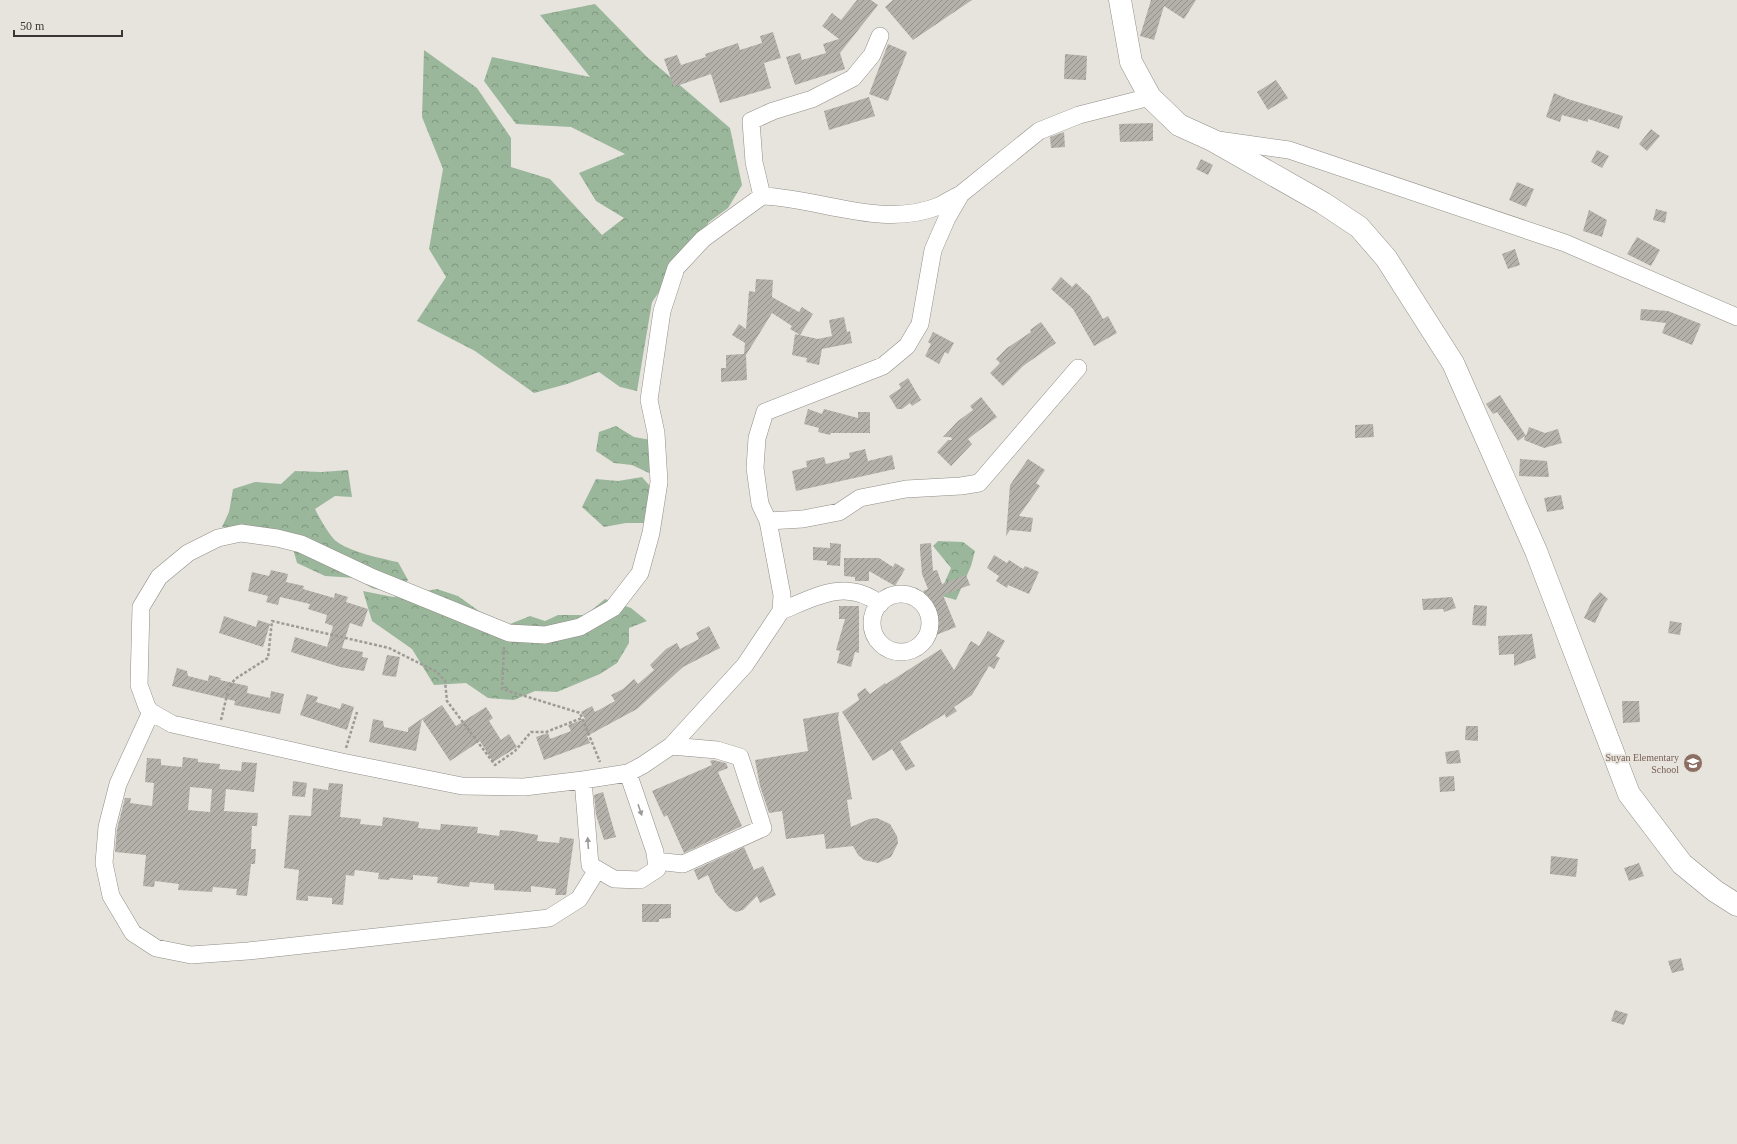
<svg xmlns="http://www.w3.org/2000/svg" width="1737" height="1144" font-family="Georgia,serif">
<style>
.forest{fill:url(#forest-crowns)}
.building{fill:url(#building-hatch);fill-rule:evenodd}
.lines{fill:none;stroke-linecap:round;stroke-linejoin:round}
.minor-casing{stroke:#918e88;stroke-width:18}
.major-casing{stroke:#918e88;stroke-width:23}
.path{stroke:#9e9b97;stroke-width:2.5;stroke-dasharray:3 2;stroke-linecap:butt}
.minor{stroke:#fff;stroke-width:17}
.major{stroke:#fff;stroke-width:22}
.oneway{fill:#9c9b9a}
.labels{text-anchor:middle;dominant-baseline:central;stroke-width:3.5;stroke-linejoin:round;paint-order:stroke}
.education-label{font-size:10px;fill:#785e54;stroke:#e7e4de;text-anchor:end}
</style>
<defs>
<pattern id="forest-crowns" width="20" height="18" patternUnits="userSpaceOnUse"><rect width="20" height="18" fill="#9bb79b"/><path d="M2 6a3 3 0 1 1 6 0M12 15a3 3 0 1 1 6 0" fill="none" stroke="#7f967f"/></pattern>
<pattern id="building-hatch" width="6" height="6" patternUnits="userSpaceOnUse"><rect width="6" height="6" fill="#b4b1ab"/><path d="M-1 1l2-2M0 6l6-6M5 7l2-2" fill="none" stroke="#93918c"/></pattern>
</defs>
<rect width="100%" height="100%" fill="#e7e4de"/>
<!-- forest -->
<path class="forest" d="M595 4 647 57 730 128 742 185 728 208 709 222 652 302 637 391 620 387 599 372 567 384 534 393 475 351 417 321 446 277 429 249 443 169 422 117 424 50 477 88 511 138V167L550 179 602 235 624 218 596 201 579 173 625 154 571 127 516 124 484 81 492 57 590 77 540 15Z
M616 426 634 437 651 440 656 465 649 473 632 465 614 463 596 451 599 432Z
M348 470 352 497 335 496 315 509C319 517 329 535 336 541 348 551 382 559 398 562L408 580 395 593 372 588 355 578 325 576 297 563 290 538 222 527 229 512 233 489 255 482 281 484 295 471 322 472Z
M642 477 655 492 648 523H626L604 527 582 507 596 479 618 481Z
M938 541 963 542 975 551 971 566 956 600 939 595 951 568 933 546Z
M437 589 458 596 479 611 510 624 530 616 545 621 558 615H586L605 599 631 608 647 621 629 628V643L617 663 600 674 557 692 535 691 514 700 488 698 466 683 434 685 412 649 372 621 363 591 393 597Z"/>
<!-- building -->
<path class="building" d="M857 0H871L878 5 840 53 845 69 795 85 786 57 800 53 802 60 826 53 823 44 839 39 822 26 832 13 841 20Z
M893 0H972L913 40 885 7Z
M1151 0H1196L1184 19 1164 6 1154 40 1140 36Z
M773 32 781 58 764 63 771 88 720 103 711 74 674 87 664 59 677 55 681 65 706 57 705 54 738 43 740 50 762 43 760 36Z
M888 44 907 52 888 101 869 94Z
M1065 54 1087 56 1086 80 1064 79Z
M1276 80 1288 98 1268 110 1257 92Z
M1554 93 1568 99 1623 116 1619 129 1588 119V122L1562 115 1560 122 1546 117Z
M869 97 875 116 829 130 824 111Z
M1153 123V141L1120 142 1119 124Z
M1651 129 1660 136 1647 151 1639 144Z
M1064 132 1065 147 1051 148 1050 137Z
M1597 150 1609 156 1602 168 1591 162Z
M1201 159 1213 165 1208 175 1196 169Z
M1517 182 1534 189 1526 207 1509 200Z
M1656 209 1667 212 1665 223 1653 220Z
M1589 210 1607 220 1602 237 1583 231Z
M1637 237 1660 250 1651 266 1627 254Z
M1515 249 1520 265 1508 269 1502 254Z
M1061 277 1072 287 1076 283 1090 296 1103 319 1108 316 1117 333 1094 346 1073 309 1051 289Z
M756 279 773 280 772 297 799 312 802 307 813 314 800 335 790 329 792 326 772 313 746 355 747 380 721 382V368H726V355L744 354 745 343 732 335 739 324 746 329 749 291 755 292Z
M1641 309 1668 311 1701 324 1692 345 1662 333 1666 323 1640 320Z
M844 317 847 332 850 331 852 343 822 349 819 365 806 362 807 358 792 355 795 334 818 339 832 336 829 320Z
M1041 322 1056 343 1023 366 1003 386 990 373 1000 363 996 359 1007 348 1031 332 1030 330Z
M933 332 954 343 948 354 945 352 939 364 925 356 931 344 928 342Z
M908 378 921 400 912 406 910 403 902 409H897L889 396 901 388 899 384Z
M1500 395 1526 436 1529 427 1545 433 1558 429 1562 443 1544 448 1524 440 1525 436 1518 441 1497 412 1493 414 1486 404Z
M981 397 997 417 968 439 972 444 951 466 937 452 948 440H952L951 437H943L958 421 973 410 970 406Z
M808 409 822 414 824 409 858 418V412H870V433H831L830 435 818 432 819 428 804 424Z
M1373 424 1374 437 1355 438V425Z
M865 449 868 461 892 455 895 469 796 491 792 471 807 467 806 461 824 457 826 464 850 458 849 453Z
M1028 459 1045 470 1036 483 1040 486 1019 516 1033 518 1031 532 1010 530 1006 536 1010 485Z
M1520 459 1547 461 1549 477 1519 476Z
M1561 495 1564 509 1547 512 1544 498Z
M830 543 841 544 840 566 827 565V561L813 560V547L830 548Z
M931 543 933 571 937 570 942 584 966 575 970 585 943 595 956 627 936 635 932 624 935 623 923 591 928 589 922 574 920 550V544Z
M994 555 1007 563 1009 560 1023 569 1025 566 1039 572 1029 594 1008 585 1007 588 996 581 999 576 987 568Z
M844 558H879L893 567 895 563 905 569 895 586 869 571V581H855V577L844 576Z
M271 570 288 574 286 582 304 586 303 589 334 598 335 593 348 597 346 602 368 609 362 627 350 623 342 648 363 652 362 657 368 658 364 671 340 667 291 652 295 637 327 647 333 626 325 623 327 615 308 609 310 604 280 597 278 605 266 602 268 596 248 591 252 572 269 576Z
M1600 592 1608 599 1604 604 1595 623 1584 618 1592 601Z
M1452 597 1456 608 1444 612 1443 609 1423 610 1422 599Z
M1474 605 1487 606 1486 626 1472 625Z
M839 606H859V653L855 652 851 667 837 663 840 651 836 650 845 619H839Z
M224 616 256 627 258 620 270 624 263 647 219 633Z
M1670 621 1682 623 1680 635 1668 633Z
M709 626 720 648 683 667 637 709 587 736 590 743 544 760 536 737 548 733 550 739 571 731 568 725 585 719 581 712 592 706 595 712 615 701 611 695 623 689 634 679 638 684 654 670 650 665 666 649 677 643 680 649 699 639 696 633Z
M988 631 1005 641 996 656 1000 658 994 669 989 666 972 695 954 707 957 711 946 718 945 714 900 742 915 766 906 771 892 749 873 761 842 712 859 700 857 694 865 688 870 694 885 683 886 684 941 649 954 670 971 641 979 646Z
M1532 634 1536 658 1514 666V654L1499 655 1498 636Z
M387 655 400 657 396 677 382 675Z
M177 668 187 671 188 676 208 681 209 675 221 678 220 680 248 686 247 693 270 698 271 691 284 694 280 714 234 705 235 701 172 686Z
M307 694 318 697 316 702 340 709 342 703 354 707 347 730 300 715Z
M1622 701H1639L1640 722 1623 723Z
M442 705 456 726 486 707 493 718 489 721 501 740 509 734 517 747 493 762 480 741 450 761 422 719 416 751 369 742 373 719 383 721 384 727 408 732V728Z
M839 712 838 718 852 799 847 800 851 827 869 819 877 818 890 824 897 836 898 843 891 857 878 863 864 860 858 855 853 846 826 849 824 834 786 839 782 811 769 813 760 786 755 760 808 751 803 719Z
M1466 726H1478V741L1465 740Z
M1459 750 1461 763 1447 764 1445 752Z
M183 757 198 759V762L220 764 219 769 241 771 242 762 257 763 254 792 226 789 224 811 258 813 257 826H252L251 849H256L255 864H251L247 896 236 895 237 889 213 887 212 892 178 890 179 884 155 881 154 887 143 886 146 855 115 852 117 829 125 798H131L130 803 152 806 154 783 145 782 147 758 161 759V765L182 767ZM190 787 212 789 210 812 188 810Z
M713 760 726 763 728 768 718 772 742 826 684 853 667 815 664 817 652 791 712 765 710 761Z
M1454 776 1455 791 1440 792 1439 777Z
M293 781 307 783 305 797 292 796Z
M329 783 343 784 340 817 361 819 360 824 382 826 383 817 419 822 418 828 440 830 441 824 478 827 477 833 499 836 500 830 514 831 538 835 537 841 559 843 560 837 574 839 566 895H555L556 889 531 886V892L494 890V884L470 882 469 887 458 886 437 883 438 877 413 875V880L390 878 389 880 378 879 379 873 355 870 354 876 346 875 343 905 332 904V898L308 896V901L296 900 299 870 284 868 289 815 311 816 313 788 328 790Z
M603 792 616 837 604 840 596 815 594 795Z
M744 847 754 870 763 866 776 895 760 903 757 896 743 910 736 912 729 908 715 892 708 875 698 880 694 870Z
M1551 856 1578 859 1576 877 1550 874Z
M1639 863 1644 876 1629 881 1624 868Z
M642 904H671V918L659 919V922H642Z
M1681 958 1684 970 1672 973 1668 961Z
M1615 1010 1628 1014 1624 1025 1611 1021Z"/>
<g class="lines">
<!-- minor casing -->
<g class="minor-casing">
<path id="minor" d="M1218 140 1289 150 1565 243 1737 317
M961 194C953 198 946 202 939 206 882 229 820 198 762 196L703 239 676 268 662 311 649 400 656 433 659 482 651 533 640 573 613 608 580 627 545 635 509 633 369 576 301 544 277 538 241 533 218 538 188 553 159 577 141 607 139 685 147 707 151 712 172 724 342 762 462 786 524 787 583 780 628 773 643 765 671 746 745 665 781 611 782 595 768 521 760 504 755 468 757 438 765 412 883 366 907 346 920 324 933 250 947 218 961 194 1039 131 1079 115 1150 97
M762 196 754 162 751 121 773 111 812 99 853 78 872 55 880 36
M768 521 803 519 839 512 860 498 906 489 961 486 979 483 1078 368
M872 623a29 29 0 1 1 58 0a29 29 0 1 1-58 0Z
M781 611C815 597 846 578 880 604
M151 712 118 784 107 827 104 863 111 896 133 933 156 948 191 955 248 951 549 918 579 899 597 870
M583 780 590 865 614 879 640 880 657 869 655 852 628 773
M656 861 683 864 763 828 740 757 717 750 671 746"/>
</g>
<!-- major casing -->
<g class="major-casing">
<path id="major" d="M1120 0 1131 62 1150 97 1179 125 1212 140 1323 203 1359 227 1386 258 1453 363 1536 551 1629 794 1682 864 1715 891 1737 905"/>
</g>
<!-- path -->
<path class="path" d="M504 647 502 689 580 713 600 762
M221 720 229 687 235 679 268 658 272 621 389 648 437 672 445 681 447 701 495 765 515 751 531 732H546L582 718
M346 748 357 712"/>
<!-- minor -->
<use href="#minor" class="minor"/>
<!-- major -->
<use href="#major" class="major"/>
</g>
<!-- one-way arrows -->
<defs><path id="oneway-solid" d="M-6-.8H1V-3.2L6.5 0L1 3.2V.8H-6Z"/></defs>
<g class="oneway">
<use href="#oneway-solid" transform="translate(640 810) rotate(71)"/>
<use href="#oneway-solid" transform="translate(588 843) rotate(-94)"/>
</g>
<!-- icons -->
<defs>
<g id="school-disc" transform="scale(1)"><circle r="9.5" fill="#8d6e63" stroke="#e7e4de"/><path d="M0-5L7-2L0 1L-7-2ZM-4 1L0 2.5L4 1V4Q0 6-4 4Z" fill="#fff"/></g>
</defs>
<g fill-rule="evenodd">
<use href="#school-disc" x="1693" y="763"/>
</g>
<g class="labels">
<!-- education labels -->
<g class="education-label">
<text x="1679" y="757">Suyan Elementary<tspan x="1679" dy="12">School</tspan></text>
</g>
</g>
<!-- scale -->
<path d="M14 30v6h108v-6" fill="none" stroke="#393735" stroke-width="2"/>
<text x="20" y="30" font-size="12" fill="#393735" stroke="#e7e4de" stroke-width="3" paint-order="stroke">50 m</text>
</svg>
